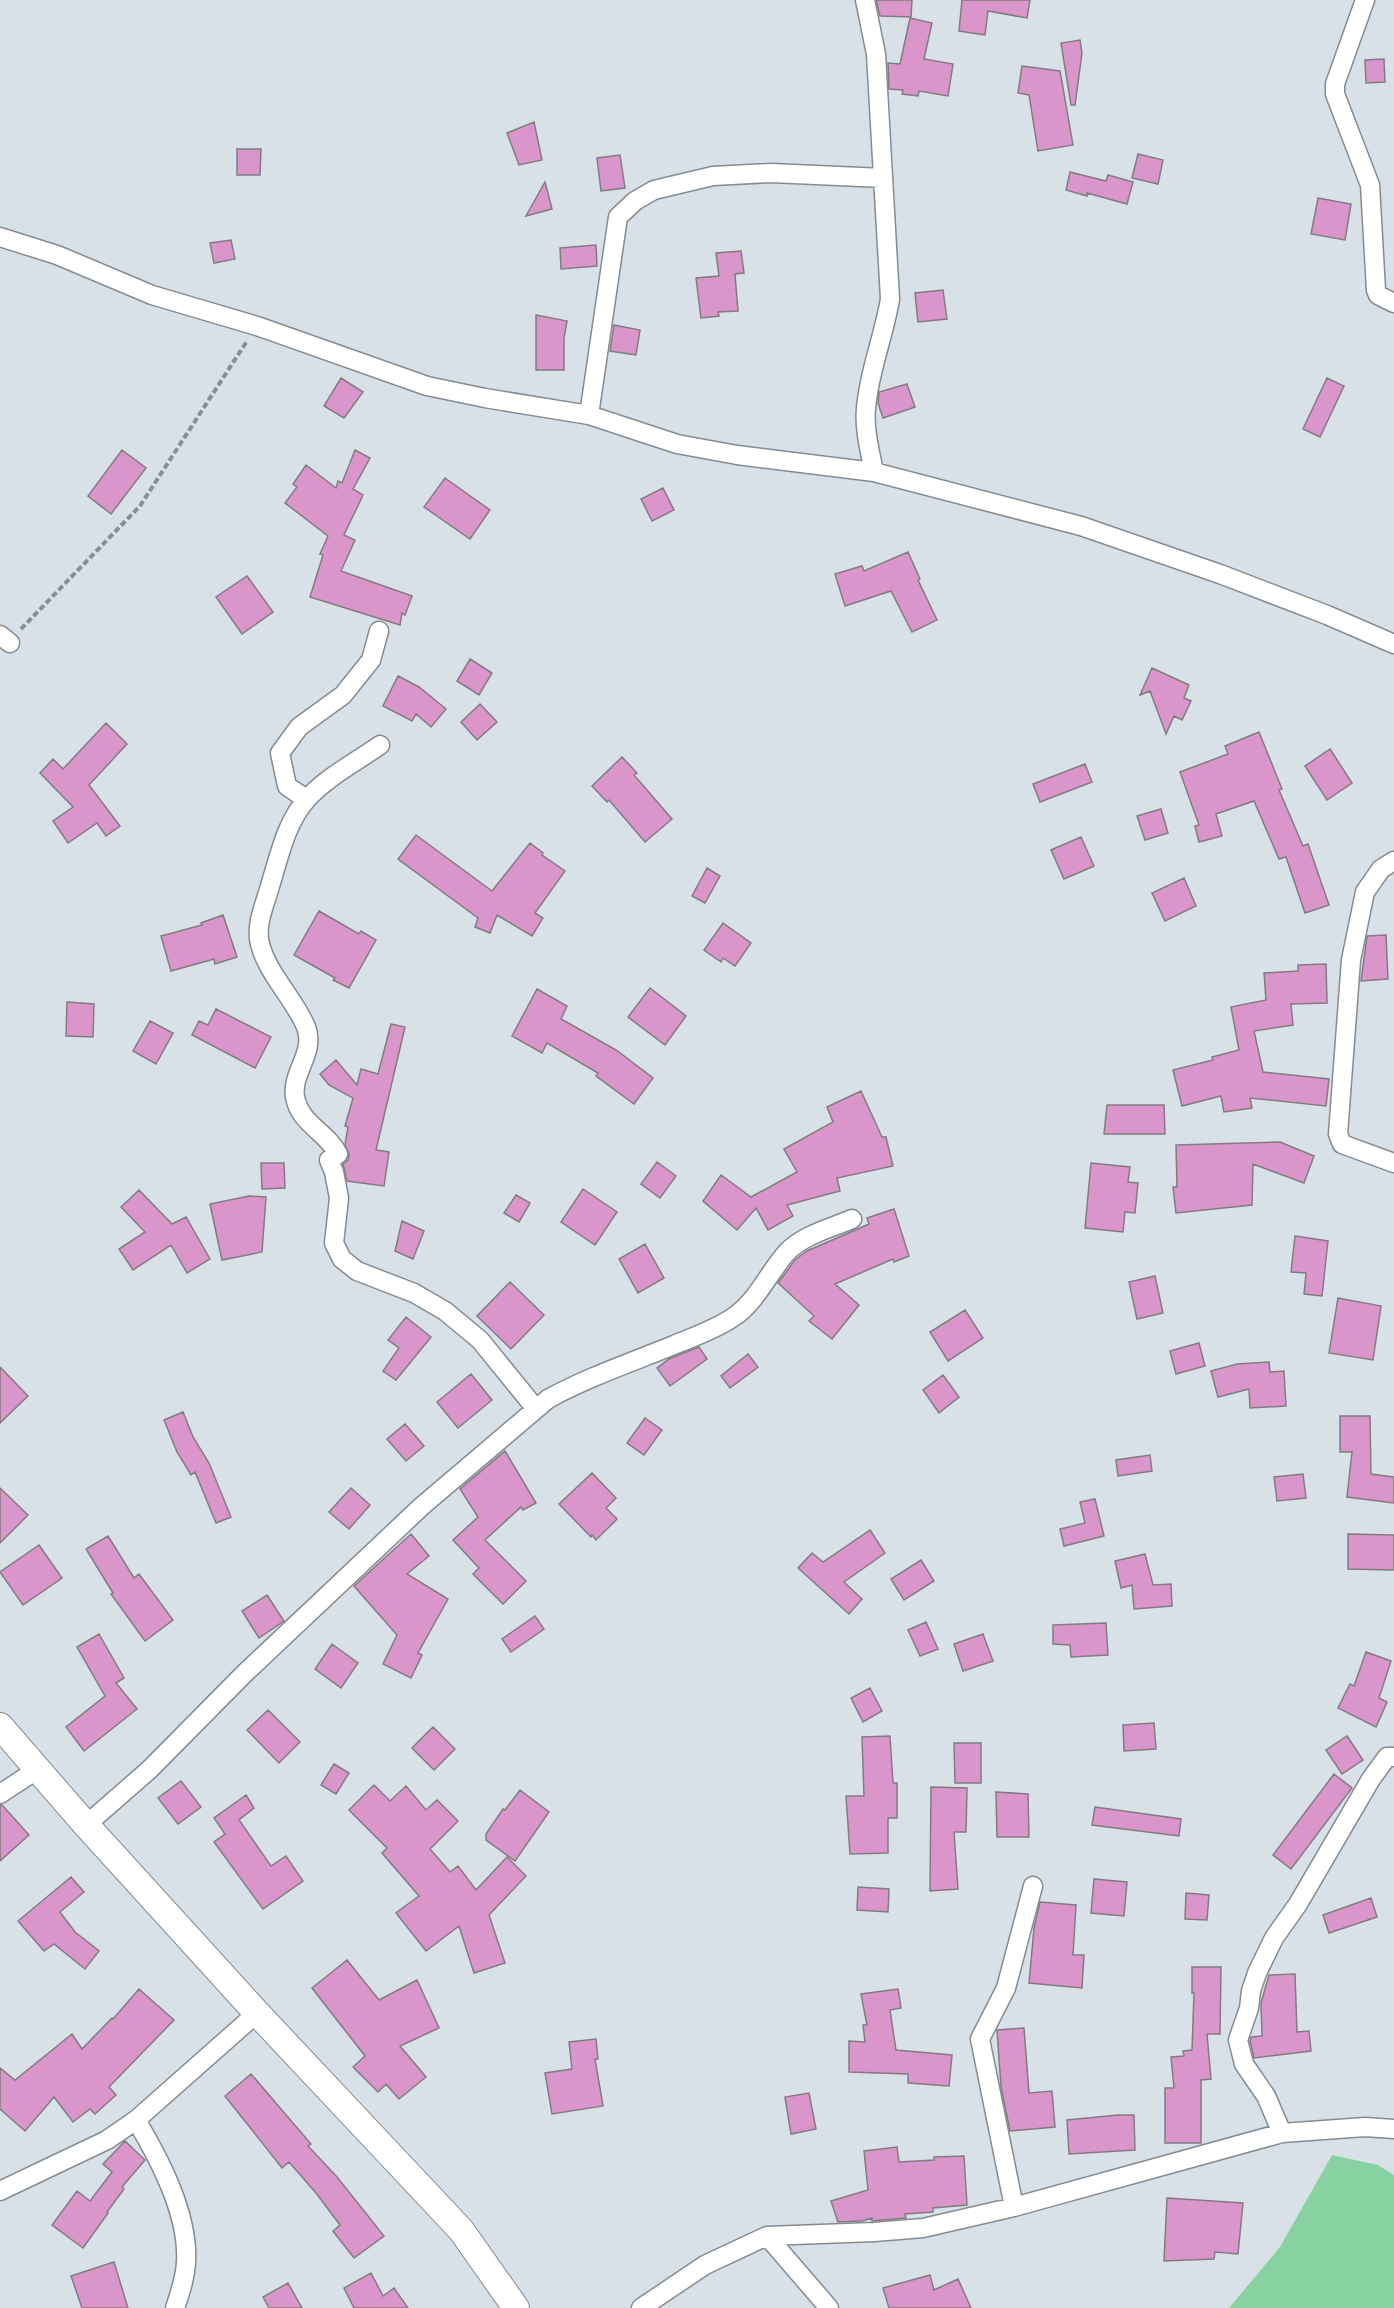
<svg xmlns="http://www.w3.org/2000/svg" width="1394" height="2308" font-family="'Open Sans',sans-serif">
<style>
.green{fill:#87d2a0}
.building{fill:#da95ca;stroke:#837b81;stroke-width:1.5}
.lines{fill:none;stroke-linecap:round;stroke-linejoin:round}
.minor-casing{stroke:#848b91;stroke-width:21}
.secondary-casing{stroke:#848b91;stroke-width:28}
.path{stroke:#888e93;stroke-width:4;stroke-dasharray:6 3;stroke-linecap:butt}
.minor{stroke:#fff;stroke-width:18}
.secondary{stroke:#fff;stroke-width:26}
</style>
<rect width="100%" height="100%" fill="#d9e1e8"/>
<!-- green -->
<path class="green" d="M1332 2155 1378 2165 1394 2175V2308H1229L1280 2247Z"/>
<!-- building -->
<path class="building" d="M876 0H912L911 17 880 16Z
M962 0H1030L1027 18 988 11 985 35 959 31Z
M910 18 932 23 924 59 953 64 948 96 919 91 918 96 902 94 903 90 889 89 888 63 900 64Z
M1080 40 1082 53 1075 105H1071L1061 43Z
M1384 59 1385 82 1366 83 1365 60Z
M1022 66 1060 71 1073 145 1038 151 1029 95 1018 93Z
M534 122 542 160 519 165 507 133Z
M237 149H261L260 175H237Z
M1138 154 1163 160 1158 184 1132 178Z
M620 155 625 188 601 191 597 158Z
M1070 172 1106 181 1108 175 1133 182 1127 204 1087 193V196L1066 190Z
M545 182 552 209 526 216Z
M1318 198 1351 204 1345 240 1311 234Z
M231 240 235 259 214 263 210 243Z
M596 245 597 266 561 269 560 248Z
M741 251 744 273 735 274 738 311 718 312 719 316 701 318 696 278 719 276 716 253Z
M943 290 947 319 918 322 915 293Z
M536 315 567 321 564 338V370H536Z
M614 325 640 330 636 355 610 351Z
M341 378 363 392 344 418 324 406Z
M1327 378 1344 386 1320 437 1303 429Z
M907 384 915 407 883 418 878 403 879 392Z
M122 450 146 468 111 514 88 496Z
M355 450 370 458 353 489 363 495 344 535 355 540 341 571 412 596 405 615 402 613 400 625 310 597 323 555 320 554 328 536 285 503 297 487 293 484 306 465 336 488 338 481 342 483Z
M445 478 490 510 470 539 424 507Z
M663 488 674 510 652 521 641 499Z
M908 552 920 579 918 580 937 620 912 632 891 591 845 606 835 574 862 566 864 571Z
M247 576 273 612 242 634 216 597Z
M470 659 492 673 479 695 457 681Z
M1152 668 1189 685 1184 698 1191 701 1182 720 1174 716 1166 734 1150 691 1140 695Z
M398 676 419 687 446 709 431 727 416 714 412 721 383 706Z
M480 704 497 722 477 740 461 722Z
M106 723 127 744 89 785 120 826 106 836 97 823 68 843 53 821 73 807 40 773 53 759 63 769Z
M1259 732 1282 789 1279 790 1303 846 1308 844 1329 905 1305 913 1286 857 1279 859 1254 801 1216 814 1222 836 1199 842 1195 826 1199 825 1180 772 1228 754 1225 746Z
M1330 749 1352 783 1327 800 1305 766Z
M622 757 637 773 634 775 672 819 645 842 609 800 607 802 592 786Z
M1085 764 1092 782 1040 802 1033 784Z
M1161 809 1168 833 1145 840 1137 816Z
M416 835 492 891 530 843 543 853 542 855 565 871 535 913 543 918 532 936 497 915 490 933 475 927 478 918 398 859Z
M1081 837 1094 866 1064 879 1051 850Z
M707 868 720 876 705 903 692 896Z
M1184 878 1196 906 1165 921 1152 893Z
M319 911 359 934 361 931 376 940 349 988 333 980 335 978 294 955Z
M223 915 237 957 215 964 214 959 171 971 161 936 202 925 201 923Z
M723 923 751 943 735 966 723 958 721 962 704 950Z
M1386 935 1388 979 1361 981 1367 936Z
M1326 964 1327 1003 1291 1004 1293 1025 1254 1031 1263 1072 1329 1079 1326 1106 1250 1098 1252 1108 1224 1112 1221 1096 1182 1106 1173 1070 1213 1060 1212 1057 1239 1050 1231 1007 1266 1000 1264 973 1298 971V965Z
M650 988 686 1016 665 1045 628 1017Z
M537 989 567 1006 561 1019 616 1050 653 1078 634 1104 596 1076 598 1073 547 1043 542 1053 512 1036Z
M67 1002 94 1004 93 1037 66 1036Z
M216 1009 271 1037 255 1068 192 1035 199 1021 208 1025Z
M150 1021 173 1033 156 1064 133 1051Z
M391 1024 405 1027 376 1150 389 1152 384 1186 347 1181 343 1164 348 1160 349 1154 345 1145 348 1127 345 1126 353 1098 329 1085 320 1074 336 1060 357 1085 361 1069 378 1074Z
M861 1091 882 1137H886L893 1166 837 1178 840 1191 787 1205 793 1216 768 1230 756 1208 737 1230 703 1201 721 1175 751 1197 797 1172 784 1149 833 1122 827 1107Z
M1107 1105H1164L1165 1134H1104Z
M1280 1142 1314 1156 1304 1183 1253 1164 1252 1205 1176 1213 1173 1187H1177L1176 1145Z
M657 1162 676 1176 660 1198 641 1184Z
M261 1163H284L285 1188 262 1189Z
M1091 1163 1130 1167 1128 1182 1138 1183 1135 1213 1125 1212 1123 1232 1085 1228Z
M583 1189 617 1212 595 1245 561 1222Z
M139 1190 172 1224 186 1217 210 1259 187 1273 171 1245 133 1270 119 1249 145 1232 121 1207Z
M516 1195 530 1203 519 1222 504 1213Z
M249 1196 266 1197 262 1252 222 1260 210 1204Z
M894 1209 909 1256 894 1262 893 1259 835 1284 859 1305 832 1339 809 1321 814 1316 778 1283 795 1260 807 1251 869 1224 867 1218Z
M402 1221 424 1231 413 1259 395 1251Z
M1295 1236 1328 1241 1322 1296 1304 1294 1306 1273 1291 1272Z
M645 1244 664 1278 638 1293 619 1259Z
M1155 1276 1163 1313 1137 1319 1129 1282Z
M510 1282 544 1315 511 1349 477 1316Z
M1338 1298 1381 1306 1373 1360 1329 1353Z
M965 1310 983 1338 948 1361 930 1332Z
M406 1317 431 1337 396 1380 383 1371 399 1348 388 1340Z
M1199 1343 1205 1366 1176 1374 1170 1351Z
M699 1347 707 1359 670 1386 657 1368 669 1359Z
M748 1354 758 1367 730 1388 721 1376Z
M1269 1362 1270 1372 1284 1371 1286 1406 1250 1408 1249 1389 1218 1397 1211 1371 1237 1364Z
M0 1367 28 1396 0 1423Z
M471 1374 492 1400 458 1428 437 1402Z
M943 1375 959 1397 939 1413 923 1390Z
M183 1412 193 1437 209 1463 231 1517 216 1523 195 1472 191 1475 177 1452 164 1420Z
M1340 1416H1370L1371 1474 1394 1477V1503L1347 1497 1352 1452H1340Z
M645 1418 662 1430 644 1455 627 1443Z
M405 1424 424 1446 406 1461 387 1439Z
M505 1451 536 1503 523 1510 521 1507 485 1540 526 1581 503 1604 473 1574 479 1568 453 1540 478 1517 460 1489Z
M1150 1455 1152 1471 1118 1476 1116 1460Z
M592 1473 616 1498 606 1508 617 1519 596 1540 592 1535 591 1537 559 1504Z
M1303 1474 1306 1498 1277 1501 1274 1477Z
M0 1488 28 1515 0 1543Z
M351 1488 370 1505 349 1529 329 1512Z
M1095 1499 1104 1536 1064 1546 1060 1529 1085 1523 1080 1502Z
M870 1530 885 1553 844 1582 862 1599 849 1614 798 1568 812 1553 823 1562Z
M411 1534 429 1556 407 1574 448 1599 418 1653 422 1655 411 1678 383 1664 397 1635 354 1586Z
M1348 1534 1394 1535V1570L1348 1569Z
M108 1536 134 1578 139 1574 173 1620 145 1641 111 1594 113 1593 86 1549Z
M39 1545 62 1578 23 1605 0 1572Z
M1145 1554 1153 1585 1171 1584 1172 1606 1134 1609 1132 1585 1121 1588 1115 1561Z
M921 1560 934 1581 904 1600 891 1579Z
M267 1595 284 1621 259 1638 242 1611Z
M535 1616 544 1629 511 1652 502 1639Z
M926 1622 938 1649 920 1656 908 1630Z
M1106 1623 1108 1655 1071 1657 1070 1645 1053 1644V1625Z
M99 1634 124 1678 116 1683 137 1709 84 1751 66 1727 105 1696 77 1647Z
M983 1634 993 1661 963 1671 954 1644Z
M332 1644 358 1663 341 1688 315 1669Z
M1366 1652 1391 1661 1379 1698 1387 1702 1376 1727 1338 1708 1350 1684 1354 1686Z
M870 1688 882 1711 863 1722 851 1698Z
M268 1710 300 1742 279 1763 247 1730Z
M1154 1723 1156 1749 1124 1751 1123 1725Z
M433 1727 455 1749 434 1770 412 1748Z
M890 1736 893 1783H897V1818H888V1853L850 1854 846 1796H864L862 1737Z
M1347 1736 1363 1760 1342 1774 1326 1750Z
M954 1743H981V1783H955Z
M334 1764 349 1773 336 1794 321 1785Z
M1334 1774 1352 1788 1291 1869 1273 1855Z
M181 1781 201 1807 178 1824 158 1798Z
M374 1785 390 1801 406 1786 426 1810 437 1800 458 1821 430 1849 450 1872 458 1866 476 1890 507 1857 526 1876 489 1915 505 1963 474 1973 459 1926 426 1951 396 1913 419 1896 382 1853 387 1848 349 1810Z
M931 1787 967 1788 966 1832H954L958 1889 930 1891Z
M520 1790 549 1812 515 1861 486 1840V1834L503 1809 505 1810Z
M996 1792 1028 1794 1029 1837H997Z
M246 1795 254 1808 239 1820 271 1866 286 1856 303 1881 263 1909 214 1842 225 1834 214 1818Z
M0 1805H2L29 1835 0 1861Z
M1095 1807 1181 1819 1179 1836 1092 1825Z
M71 1877 84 1892 60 1912 75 1932 99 1951 85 1969 54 1944 44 1951 18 1921Z
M1094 1879 1127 1882 1124 1916 1091 1913Z
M858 1887 889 1889 888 1912 857 1910Z
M1186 1893 1209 1895 1207 1920 1185 1919Z
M1371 1898 1377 1917 1329 1933 1323 1915Z
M1040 1902 1076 1905 1073 1955H1084L1082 1988 1029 1983 1034 1928Z
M347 1960 379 2000 417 1980 439 2028 400 2046 426 2077 399 2099 386 2084 378 2092 353 2067 365 2056 312 1988Z
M1192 1967H1221L1220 2034H1207L1211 2079 1201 2080V2143H1165V2088H1174L1171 2057 1184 2056 1183 2051 1192 2050 1194 1993H1192Z
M1295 1974 1297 2032 1309 2031 1311 2051 1254 2058 1250 2041 1251 2037 1262 2036 1261 2003 1269 1975Z
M139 1989 174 2020 109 2087 116 2095 95 2114 90 2109 73 2122 54 2097 25 2131 0 2109V2068L15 2080 72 2034 82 2049 112 2018 113 2019Z
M898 1989 901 2008 890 2010 896 2050 952 2055 949 2086 908 2083V2074L849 2072V2041L865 2042 863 2025H867L861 1994Z
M1024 2028 1029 2093 1052 2091 1055 2127 1010 2131 1001 2087 997 2030Z
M596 2039 598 2059H595L603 2106 552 2114 545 2073 572 2069 569 2042Z
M251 2074 311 2144 308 2146 337 2177 384 2236 354 2258 333 2231 340 2225 316 2193 289 2162 282 2168 225 2096Z
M809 2093 816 2129 791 2134 785 2097Z
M1118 2115H1134L1135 2150 1069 2154 1067 2120Z
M125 2141 145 2160 122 2187 124 2189 107 2212 108 2213 83 2248 52 2225 77 2191 90 2201 112 2172 103 2164Z
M897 2147 899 2162 934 2160V2157L964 2156 967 2205 933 2208V2212L905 2214 906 2218 872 2221V2218L862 2221 838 2222 831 2201 868 2190 864 2151Z
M1167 2198 1243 2203 1238 2254 1215 2252 1214 2259 1164 2261Z
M114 2262 128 2308H82L71 2276Z
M371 2273 383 2296 394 2288 408 2308H354L344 2288Z
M930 2275 934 2290 958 2279 971 2308H889L883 2288Z
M288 2283 302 2308H269L263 2297Z"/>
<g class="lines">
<!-- minor casing -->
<g class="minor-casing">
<path id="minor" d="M865 0 876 54 890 299C884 336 869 371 866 408 864 430 870 451 874 472
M1365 0 1335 84V94L1370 185 1376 290 1378 295 1394 303
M0 237 57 255 152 295 257 326 427 386 485 398 589 415 677 444 737 455 874 472 1081 526 1220 574 1327 615 1394 644
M589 415 618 217 635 201 654 190 713 176 771 173 883 178
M0 635 10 643
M380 745C356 762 327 777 307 799 286 822 279 857 270 886 265 904 255 925 260 944 268 975 294 998 306 1027 316 1053 291 1072 295 1097 300 1124 327 1132 338 1154L329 1160 334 1172 339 1198 334 1243 342 1259 357 1271 414 1293 445 1311 480 1340 536 1409
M306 799 287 786 280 753 299 727 343 695 371 660 379 631
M1394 861 1381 869 1365 892 1351 960 1338 1134 1342 1144 1394 1163
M0 1794 38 1769
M86 1825 149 1770 245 1673 422 1506 548 1399C588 1377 632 1362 674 1345 693 1337 714 1330 732 1318 757 1302 768 1273 787 1252 803 1235 831 1228 852 1219
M1282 2133 1266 2096 1244 2064 1238 2040 1249 2008 1251 1991 1257 1973 1274 1938 1298 1904 1371 1779 1387 1757H1394
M0 2191 107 2140 136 2120
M1014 2207 980 2039 1006 1988 1033 1886
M767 2236 829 2308
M175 2308C180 2293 185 2279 186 2263 189 2215 160 2160 136 2120L257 2013
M641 2308 705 2265 767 2236 874 2232 923 2228 1014 2207 1282 2133 1365 2127 1394 2129"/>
</g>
<!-- secondary casing -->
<g class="secondary-casing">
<path id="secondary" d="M0 1726 86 1825 257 2013 461 2230 516 2308"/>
</g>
<!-- path -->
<path class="path" d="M21 629 140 506 247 341"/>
<!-- minor -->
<use href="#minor" class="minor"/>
<!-- secondary -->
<use href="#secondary" class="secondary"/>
</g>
</svg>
